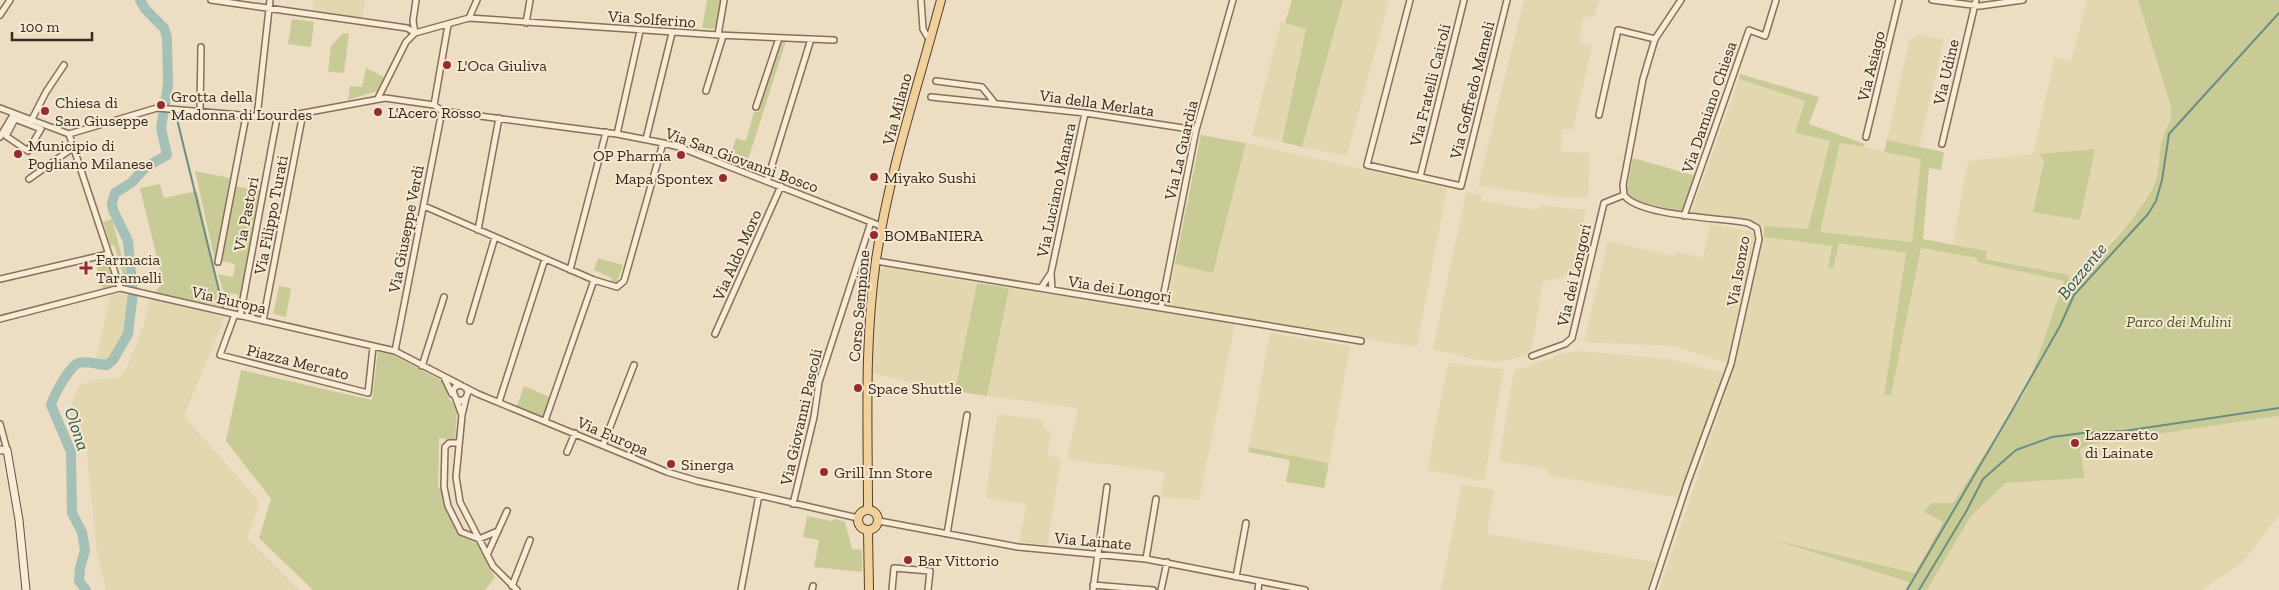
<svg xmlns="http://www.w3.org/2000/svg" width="2279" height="590" font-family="'Zilla Slab',serif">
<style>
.farmland{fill:#e3d7b0;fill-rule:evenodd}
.green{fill:#c9cb97}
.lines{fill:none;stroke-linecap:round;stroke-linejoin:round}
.stream{stroke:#6c8e83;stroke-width:2}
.river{stroke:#a5c0b6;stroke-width:10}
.street-casing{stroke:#876f5a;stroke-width:8}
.secondary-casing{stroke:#69503d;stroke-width:9}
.primary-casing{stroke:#553e2e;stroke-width:10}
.street{stroke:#f8ecd6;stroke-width:5}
.secondary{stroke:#f8ecd6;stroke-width:7}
.primary{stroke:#f0d09b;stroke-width:8}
.poi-dot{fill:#952b33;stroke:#f5e9d2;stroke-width:2}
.labels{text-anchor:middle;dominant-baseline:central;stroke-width:4;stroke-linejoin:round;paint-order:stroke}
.street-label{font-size:16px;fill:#37291e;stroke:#f5e9d2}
.poi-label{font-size:16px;fill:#37291e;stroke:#f5e9d2;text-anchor:start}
.park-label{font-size:16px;font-style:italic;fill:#4b5325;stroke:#f5e9d2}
.water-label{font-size:18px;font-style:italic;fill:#2d5751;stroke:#f5e9d2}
</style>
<rect width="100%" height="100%" fill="#eddec3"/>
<!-- farmland -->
<path class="farmland" d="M314 0H365L363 19 312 12Z
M1343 0H1389L1347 156 1302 147Z
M1524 0H1599L1595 15 1583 18 1579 43 1592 46 1573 130 1562 129 1561 151 1590 153 1588 198 1561 197 1478 186Z
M2087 0H2279L2162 141 2155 181 2138 213 2082 272 2068 279V275L1986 258 1987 251 1953 244 1968 161 2033 154 2055 57 2071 61ZM2095 149 2034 212 2044 161 2039 154Z
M1281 22 1306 28 1282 142 1252 136Z
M1918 35 1944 39 1919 147 1887 140 1910 38H1917Z
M1739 79 1805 101 1795 133 1830 141 1808 229 1764 226 1691 213Z
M1246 143 1447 188 1417 347 1166 307 1175 264 1213 273Z
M1840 143 1922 158 1912 242 1819 232Z
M1466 192 1482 195 1481 201 1538 210 1539 205 1586 210 1573 274 1543 282 1531 354 1501 362 1472 359 1433 349Z
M1710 224 1749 231 1753 233 1755 238 1727 363 1672 346 1584 342 1608 241 1674 256 1676 251 1703 258Z
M1764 237 1832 246 1828 268 1833 269 1839 243 1906 253 1884 395H1891L1921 248 1977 258V262L2064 281 2026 391 1953 504 1932 503 1924 512 1943 522 1915 573 1781 541 1909 582 1905 590H1659L1734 369Z
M886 267 977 283 955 391 924 386 872 373 873 328 879 271Z
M1009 288 1235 324 1199 500 1161 497 1165 472 1067 459 1078 408 987 396Z
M118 293 131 296 127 333 112 358 106 364H100L95 362 111 295Z
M150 299 225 317 184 416 258 500V509L247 537 300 590H106L97 554 86 445 70 413 73 399 79 386 91 380 119 378 127 367 144 324Z
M1270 333 1350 346 1329 463 1249 447Z
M1578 351 1669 359 1723 373 1680 498 1548 475 1549 469 1499 461 1514 371 1561 354Z
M1448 363 1504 369 1484 481 1427 470Z
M997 414 1044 420 1043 429 1051 431 1048 456 1061 458 1047 545 1019 542 1027 504 986 498Z
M2279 416V515L2244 561 2202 590H1927L1971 516 2006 483 2085 478 2080 449 2092 444Z
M1462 484 1494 490 1487 534 1656 562 1647 590H1441Z"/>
<!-- green -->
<path class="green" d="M707 0H722L716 29 702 28Z
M1292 0H1343L1302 147 1282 142 1306 29 1285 23Z
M2138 0H2279V416L2092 444 2080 449 2085 478 2006 483 1971 516 1927 590H1905L1909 582 1771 539 1915 573 1943 522 1924 512 1931 503H1953L2026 391 2064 281 1977 262V258L1921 248 1891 395H1884L1906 253 1839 243 1833 269 1828 268 1832 246 1764 237V226L1808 229 1830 141 1795 133 1805 101 1739 79 1740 74 1819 97 1809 124 1865 144 1864 147 1840 143 1820 232 1912 242 1921 159 1884 152 1887 140 1944 152 1941 170 1929 168 1923 239 1987 251 1986 259 2069 275 2068 279C2097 264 2143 212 2155 182 2159 170 2159 156 2161 144 2165 127 2174 123 2170 103Z
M292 19 314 22 311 47 288 44Z
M343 33 349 34 344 73 328 72 331 46Z
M780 40 786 41 745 169 728 162 729 160 736 138 746 141 754 112H758Z
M366 68 384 77 377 91 348 100 350 86 362 87Z
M1201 135 1246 143 1213 273 1175 264Z
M2095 149 2080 220 2033 212 2044 161 2039 154Z
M1633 158 1696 176 1684 212 1640 202 1626 194Z
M195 171 230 178 215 261Z
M160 184 164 198 197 191 223 307 155 292 163 283 140 188Z
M236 186 261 191 239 307 236 308 239 295 230 293 228 306 218 274 233 277 235 264 222 261Z
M112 219 127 276 124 277 114 245 111 246 103 222Z
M598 258 623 265 617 282H611L612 278 594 270Z
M103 259 107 261 114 284 112 288 103 290 96 263 97 260Z
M977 283 1009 288 987 396 955 391Z
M279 286 291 288 286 317 273 314Z
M378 351 393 355 446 383 448 397 457 410 455 440 439 438 438 488H442L452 523 460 536 478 544 495 577 485 590H313L259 538 271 499 226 441 241 370 372 400Z
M524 386 552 398 544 418 517 406Z
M1249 447 1329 463 1324 488 1286 482 1290 460 1248 452Z
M807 516 831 521 835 519 845 522 852 549 862 550V572L814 567 819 540 803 537Z"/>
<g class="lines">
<!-- stream -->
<path class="stream" d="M176 115 223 307
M1907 590 2013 409 2060 326 2074 295 2148 214 2156 201 2162 180 2169 134 2279 13
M1919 590 1967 510 1983 479 2016 450 2052 437 2083 433 2124 431 2279 408"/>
<!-- river -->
<path class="river" d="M86 590 79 581 80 568 85 550 82 532 72 513 71 452 51 405C54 395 70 365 79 363 87 360 98 365 107 365L113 360 128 334 133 293 128 241 113 210 112 203 115 193 131 183 146 167 167 155 161 128 168 85 167 38 164 28 145 9 140 0"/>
<!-- street casing -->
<g class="street-casing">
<path id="street" d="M211 0 407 28 415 33
M921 0 923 29 930 41
M1410 0 1367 165 1461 186 1507 0
M1932 0 1980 6 2023 0
M0 15 10 0
M469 18 718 35 834 40
M526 23 530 0
M415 33 413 21 416 0
M718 35 724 0
M936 81 982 87 994 102
M706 91 723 36
M931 97 1085 113 1196 130
M378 98 406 42 415 33 469 18 477 0
M434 105 448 25
M756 107 779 38
M0 108 69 134 157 108 277 118 385 98 434 105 442 111 617 134 663 143 679 147 881 226
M200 112 201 47
M1599 115 1618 30 1655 39
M257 117 270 0
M15 119 41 129 28 151 6 136Z
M31 121 46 92 64 65
M69 134 120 288
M617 134 640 31
M0 137 13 115
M1866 137 1899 0
M646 139 672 33
M1942 144 1976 0
M1420 177 1464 0
M29 179 74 147
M767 181 811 39
M424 206 594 280 617 287 624 281 663 143
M1684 216 1749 30 1765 36 1776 0
M478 230 499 118
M876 261 1361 341
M218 262 246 116
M570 270 606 132
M0 279 108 254
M120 288 395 351 478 394 667 472 697 481 858 518
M1041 288 1051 273
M1052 290 1051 273 1085 113
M1161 308 1196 130 1233 0
M235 314 220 355 368 393 373 347
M240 316 277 118
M0 319 120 288
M263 321 303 113
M470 321 495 237
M715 334 781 186
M395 351 442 111
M1532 356 1565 344 1572 338 1604 203 1624 195
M422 366 444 297
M444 377 452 394
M461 385 455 387 453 391 456 399 461 401 466 398 468 392 466 388
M456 399 462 415 466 398
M499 402 545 259
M462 415 456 477 460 502 493 566 517 590
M545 421 594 280
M0 424 7 450
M459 443H449L445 447 444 487 448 506 461 532 479 539 498 531
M603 445 634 365
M567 452 575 433
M793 504 814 417 819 382 871 222
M879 521 1018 547 1146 559 1305 590
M947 534 967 415
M487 555 507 511
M1146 559 1156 499
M1236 577 1246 523
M1093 585 1153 590
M512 586 530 540
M741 590 759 495
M812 590 813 586
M892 590 894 568 930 571 928 590
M1093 590 1107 487
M1161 590 1167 562
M1258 590 1259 582
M1652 590 1687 484 1731 364 1759 239 1757 228 1748 223C1722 218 1638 216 1624 195L1623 185 1643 79 1655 39 1681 0"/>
</g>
<!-- secondary casing -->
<g class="secondary-casing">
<path id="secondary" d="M0 450H7L19 520 26 590"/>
</g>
<!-- primary casing -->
<g class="primary-casing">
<path id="primary" d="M868 509C868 426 864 343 876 260 889 172 918 86 941 0
M858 520a10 10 0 1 1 20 0a10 10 0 1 1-20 0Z
M868 531 869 590"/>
</g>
<!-- street -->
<use href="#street" class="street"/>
<!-- secondary -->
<use href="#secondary" class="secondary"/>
<!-- primary -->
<use href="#primary" class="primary"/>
</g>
<!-- markers -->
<g class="poi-dot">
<circle cx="447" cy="65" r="5"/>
<circle cx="161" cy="105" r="5"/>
<circle cx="45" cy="111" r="5"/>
<circle cx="378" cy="112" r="5"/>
<circle cx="18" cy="154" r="5"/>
<circle cx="681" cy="155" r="5"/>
<circle cx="874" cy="177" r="5"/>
<circle cx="723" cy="178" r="5"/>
<circle cx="874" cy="235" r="5"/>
<path d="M83.5 260.5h5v5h5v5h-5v5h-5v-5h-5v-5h5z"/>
<circle cx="858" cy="388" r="5"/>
<circle cx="2075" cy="443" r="5"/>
<circle cx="671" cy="464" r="5"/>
<circle cx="824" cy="472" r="5"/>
<circle cx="908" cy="560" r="5"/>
</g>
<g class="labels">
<!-- street labels -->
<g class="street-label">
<text transform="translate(652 19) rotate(4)">Via Solferino</text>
<text transform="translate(1871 66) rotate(-76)">Via Asiago</text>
<text transform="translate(1946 72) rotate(-77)">Via Udine</text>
<text transform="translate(1430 85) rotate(-76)">Via Fratelli Cairoli</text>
<text transform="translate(1472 90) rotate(-76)">Via Goffredo Mameli</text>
<text transform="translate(1097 103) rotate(8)">Via della Merlata</text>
<text transform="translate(1709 107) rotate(-71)">Via Damiano Chiesa</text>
<text transform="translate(897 109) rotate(-75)">Via Milano</text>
<text transform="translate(1181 150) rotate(-77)">Via La Guardia</text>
<text transform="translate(742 160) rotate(20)">Via San Giovanni Bosco</text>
<text transform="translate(1056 190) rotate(-78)">Via Luciano Manara</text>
<text transform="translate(246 214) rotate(-79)">Via Pastori</text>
<text transform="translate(271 215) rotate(-79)">Via Filippo Turati</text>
<text transform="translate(406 229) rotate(-79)">Via Giuseppe Verdi</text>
<text transform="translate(737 255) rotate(-66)">Via Aldo Moro</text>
<text transform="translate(1738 271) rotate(-80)">Via Isonzo</text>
<text transform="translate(1574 275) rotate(-77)">Via dei Longori</text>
<text transform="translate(1120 289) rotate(9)">Via dei Longori</text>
<text transform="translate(229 300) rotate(13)">Via Europa</text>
<text transform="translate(859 306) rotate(-85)">Corso Sempione</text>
<text transform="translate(298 362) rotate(14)">Piazza Mercato</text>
<text transform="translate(801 417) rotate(-77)">Via Giovanni Pascoli</text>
<text transform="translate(613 436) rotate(23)">Via Europa</text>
<text transform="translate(1093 541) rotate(5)">Via Lainate</text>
</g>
<!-- poi labels -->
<g class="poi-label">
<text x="457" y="65">L'Oca Giuliva</text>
<text x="171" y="96">Grotta della<tspan x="171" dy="18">Madonna di Lourdes</tspan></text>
<text x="55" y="102">Chiesa di<tspan x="55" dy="18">San Giuseppe</tspan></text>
<text x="388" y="112">L'Acero Rosso</text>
<text x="28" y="145">Municipio di<tspan x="28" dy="18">Pogliano Milanese</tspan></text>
<text x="671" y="155" text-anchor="end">OP Pharma</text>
<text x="884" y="177">Miyako Sushi</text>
<text x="713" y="178" text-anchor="end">Mapa Spontex</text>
<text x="884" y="235">BOMBaNIERA</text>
<text x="96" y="259">Farmacia<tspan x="96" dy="18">Taramelli</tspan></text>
<text x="868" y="388">Space Shuttle</text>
<text x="2085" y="434">Lazzaretto<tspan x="2085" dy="18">di Lainate</tspan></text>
<text x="681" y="464">Sinerga</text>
<text x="834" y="472">Grill Inn Store</text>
<text x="918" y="560">Bar Vittorio</text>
</g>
<!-- park labels -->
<g class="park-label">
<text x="2179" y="321">Parco dei Mulini</text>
</g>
<!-- water labels -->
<g class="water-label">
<text transform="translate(2082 271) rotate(-51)">Bozzente</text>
<text transform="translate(77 429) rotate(71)">Olona</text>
</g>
</g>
<!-- scale -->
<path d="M12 32v8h80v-8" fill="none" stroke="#37291e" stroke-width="2.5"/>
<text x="20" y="32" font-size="15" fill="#37291e" stroke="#f5e9d2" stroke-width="4" paint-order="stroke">100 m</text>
</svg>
